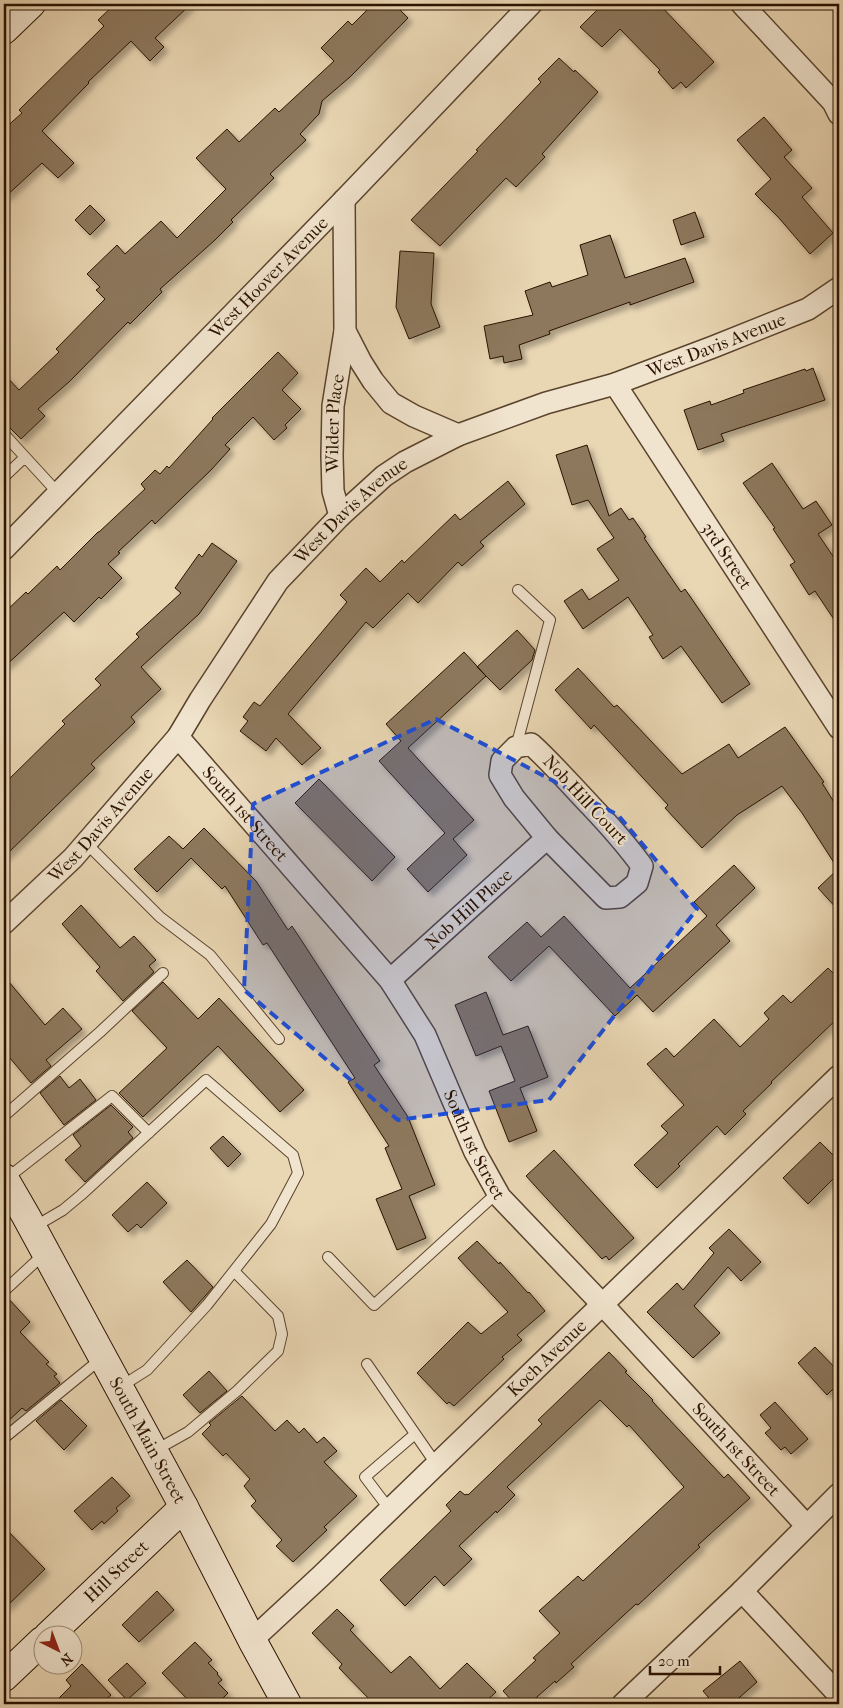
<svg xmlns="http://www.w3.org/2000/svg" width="843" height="1708" font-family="'IM FELL French Canon',serif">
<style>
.building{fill:#8d785d;stroke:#2a1200;filter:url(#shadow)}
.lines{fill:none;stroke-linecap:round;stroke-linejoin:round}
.lane-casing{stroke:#5a432d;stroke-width:12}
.street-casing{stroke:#5a432d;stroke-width:24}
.secondary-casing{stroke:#2a1200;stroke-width:30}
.lane{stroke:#f1e4ce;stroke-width:10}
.street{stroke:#f1e4ce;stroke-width:21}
.secondary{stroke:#f1e4ce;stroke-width:28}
.marked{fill:#1d4ed8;fill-opacity:0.2;stroke:#1d4ed8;stroke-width:4;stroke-dasharray:10 6;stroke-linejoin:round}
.labels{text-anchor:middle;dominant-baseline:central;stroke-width:4.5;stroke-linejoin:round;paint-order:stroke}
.street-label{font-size:18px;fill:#2a1200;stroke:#f1e4ce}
</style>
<defs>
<filter id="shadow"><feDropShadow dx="4.5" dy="4.5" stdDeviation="2.5" flood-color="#0004"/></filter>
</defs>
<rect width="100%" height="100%" fill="#e9d6b3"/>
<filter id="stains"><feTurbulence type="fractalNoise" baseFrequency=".004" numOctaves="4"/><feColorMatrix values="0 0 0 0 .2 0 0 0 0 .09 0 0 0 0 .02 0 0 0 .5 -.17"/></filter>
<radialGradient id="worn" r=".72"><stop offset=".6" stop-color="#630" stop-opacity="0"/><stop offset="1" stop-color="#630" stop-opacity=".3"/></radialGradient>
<!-- building -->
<path class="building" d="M115 4H191L155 38 164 47 150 61 131 41 88 82 89 83 42 131 74 163 58 178 42 163 4 198V129L22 113 19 110 104 26 98 20Z
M373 4H394L408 18 350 77 322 101 319 114 300 134 306 140 270 174 274 178 231 220 233 222 215 240 160 289 162 292 130 324 128 322 70 381 38 409 45 416 21 439 4 422V374L19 390 59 352 56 349 105 299 96 290 100 287 87 274 117 245 125 254 161 221 177 238 226 189 196 158 227 129 239 142 275 108 279 112 334 61 321 48 348 21 352 25Z
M603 4H659L714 62 686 88 681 82 673 89 658 72 660 70 620 29 602 47 580 27Z
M559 58 574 72 575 70 598 92 542 154 545 157 516 187 506 178 440 246 411 220 478 151 476 150 541 82 538 79Z
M764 117 792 150 784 157 812 188 802 197 833 233 810 254 779 218 755 194 771 179 737 140Z
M90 205 105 220 90 235 75 220Z
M695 212 704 237 681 245 673 220Z
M610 235 625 278 685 258 694 282 630 305V302L549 331 550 334 519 345 522 359 504 363 503 356 490 359 484 326 533 315 525 291 550 282 552 287 588 275 580 245Z
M400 251 434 253 431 304 440 327 409 339 396 307Z
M278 352 298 373 282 390 301 409 285 425 287 428 274 440 253 417 225 445 230 449 211 470 155 524 152 520 118 552 120 553 108 564 122 578 101 599 99 597 74 622 64 612 4 667V613L26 592 28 594 57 566 60 570 98 532H99L145 489 141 484 155 470 160 474 167 466 169 468 213 419 212 418Z
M813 368 825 400 721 434 724 441 698 450 684 410 710 401 711 405 744 393 743 390 805 369 806 371Z
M587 445 609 516 621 508 629 520 633 518 646 537 644 538 681 592 685 589 750 684 722 703 681 646 663 659 649 637 653 635 628 597 583 629 564 601 582 589 589 600 619 580 597 549 614 538 588 500 572 505 556 455Z
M772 463 803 509 816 501 832 525 818 534 839 565V627L815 591 809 595 790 565 795 562 773 529 775 528 743 483Z
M508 481 525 504 480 542 484 546 462 566 458 562 418 603 408 593 373 628 366 622 288 714 321 748 302 765 276 738 266 751 240 731 248 721 243 717 254 702 260 706 347 602 340 595 366 568 380 582 402 560 404 563 455 514 460 520Z
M212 543 237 561 199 614 141 667 161 689 131 717 135 722 91 764 95 768 4 857V784L65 724 62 721 101 685 95 679 139 637 136 634 181 593 175 588 199 554 202 557Z
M517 630 535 650 532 660 500 690 477 667Z
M464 652 486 676 408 748 474 820 453 839 467 855 428 892 407 869 445 833 379 761 401 741 386 724Z
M578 668 614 707 617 705 682 774 729 744 738 758 785 727 824 782 822 783 839 810V911L818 888 838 869 802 813 782 786 737 815 702 848 665 808 668 805 594 725 591 729 555 690Z
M319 779 395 857 372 881 295 803Z
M204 828 256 881 288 930 292 926 380 1061 374 1065 408 1117 435 1185 409 1196 426 1238 397 1250 376 1199 402 1189 385 1148 389 1146 348 1082 355 1078 267 943 263 945 225 886 222 889 191 858 157 892 134 869 169 836 183 849Z
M734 865 755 888 716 925 730 941 653 1012 637 995 615 1016 549 946 511 981 488 957 527 922 541 937 564 916 630 988 707 916 694 902Z
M81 905 120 948 134 936 156 960 149 966 154 972 123 1001 96 971 100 967 62 924Z
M828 968 839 979V1017L771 1082 772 1083 743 1111 746 1114 725 1135 717 1126 678 1164 680 1166 657 1188 634 1165 668 1133 661 1126 684 1105 647 1064 666 1048 674 1057 714 1019 740 1047 769 1019 764 1013 783 995 791 1003Z
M4 976 45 1025 63 1008 82 1029 46 1060 51 1066 31 1083 4 1051Z
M163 982 198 1019 219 998 304 1090 280 1112 218 1046 143 1117 119 1093 167 1048 132 1011Z
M486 992 503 1035 528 1026 548 1077 520 1088 537 1131 509 1142 489 1091 515 1081 501 1046 476 1056 455 1005Z
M60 1076 69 1088 80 1079 96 1100 64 1125 40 1093Z
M111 1105 133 1127 128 1132 133 1138 85 1182 65 1160 81 1146 73 1135Z
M223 1136 241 1154 228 1167 210 1148Z
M820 1142 839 1161V1173L808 1204 783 1178Z
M554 1150 634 1238 609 1260 606 1256 602 1259 526 1176Z
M147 1182 167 1203 141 1228 137 1224 128 1232 112 1215Z
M729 1229 761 1262 741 1281 728 1267 694 1306 720 1333 693 1358 647 1312 677 1283 683 1290 714 1253 709 1248Z
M477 1241 499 1264 500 1262 528 1293 529 1292 545 1311 517 1335 522 1340 502 1357 504 1359 454 1406 449 1402 447 1404 417 1373 468 1322 481 1334 508 1312 458 1258Z
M187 1260 213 1287 191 1312 163 1282Z
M7 1297 30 1322 20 1332 49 1362 46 1364 57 1374 54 1376 60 1383 26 1411 22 1408 4 1425V1298Z
M815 1347 839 1372V1383L827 1395 798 1363Z
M609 1352 627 1371 625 1372 653 1400 652 1401 724 1478 728 1474 750 1498 698 1545 700 1547 638 1605 636 1604 571 1664 574 1667 556 1683 555 1681 529 1704H515L503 1691 536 1660 533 1658 560 1633 539 1611 578 1576 583 1581 684 1487 629 1425 627 1427 600 1400 507 1487 515 1495 497 1513 496 1511 459 1546 472 1559 444 1586 435 1576 405 1606 380 1580 451 1511 446 1505 460 1491 465 1495 467 1494 468 1495 542 1424 538 1420Z
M209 1371 227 1391 200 1413 183 1395Z
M242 1396 275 1431 287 1420 299 1433 304 1428 317 1443 324 1437 337 1451 324 1462 357 1496 324 1527 327 1530 293 1562 276 1546 282 1540 251 1506 256 1501 244 1486 250 1479 226 1453 223 1456 202 1434 211 1425 209 1423Z
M61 1400 87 1426 64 1450 36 1421Z
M775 1402 808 1439 791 1454 785 1447 781 1450 765 1433 771 1428 760 1415Z
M112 1477 130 1496 116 1508 118 1511 104 1524 102 1521 92 1530 74 1511Z
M4 1527 45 1569 4 1609Z
M157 1591 174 1610 139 1642 122 1625Z
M337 1609 354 1626 350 1630 391 1673 410 1656 440 1689 467 1663 496 1692 483 1704H374L339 1668 342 1664 312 1633Z
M195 1642 212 1660 208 1663 218 1673 217 1674 222 1680 218 1683 228 1693 217 1704H192L162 1673Z
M740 1661 757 1682 732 1704H714L703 1691Z
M127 1663 146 1683 127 1700 108 1680Z
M82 1664 111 1695 101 1704H53L71 1686 66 1680Z"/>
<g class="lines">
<!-- lane casing -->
<g class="lane-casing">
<path id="lane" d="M4 434 58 493
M4 477 25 457
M516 747 550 620 518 590
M86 843 160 917 210 955 279 1039
M4 1116 100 1032 163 973
M6 1179 112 1096 149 1133
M34 1227 63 1210 81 1195 206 1080 293 1155 298 1173 271 1224 207 1305 147 1370 120 1387
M328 1257 374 1305 498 1192
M4 1291 45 1253
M367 1364 436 1464
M4 1438 102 1358
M154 1451 188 1432 237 1391 278 1351 282 1334 278 1316 234 1271
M390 1510 365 1477 415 1434"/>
</g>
<!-- street casing -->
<g class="street-casing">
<g id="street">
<path d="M742 4 833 102 839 114"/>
<path d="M344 200 345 331 361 362 373 381 391 403 414 416 458 435"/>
<path id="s1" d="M615 384 839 728"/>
<path id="s2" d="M340 516 333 491 332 456 333 406 345 331"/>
<path id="s3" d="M4 549 344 200 531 4"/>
<path id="s4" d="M178 737 390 980 425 1035 475 1152 500 1197 602 1304 806 1525"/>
<path d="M531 744C552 763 571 785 591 806 609 825 626 844 642 866L637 883 620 897 606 898 547 838 514 798 500 775 502 761 516 747Z"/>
<path id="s5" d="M4 923 73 858 178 737 200 700 278 581 340 516 384 476 405 462 458 435 546 403 615 384 713 347 808 309 839 288"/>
<path id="s6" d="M390 980 547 838"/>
<path d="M742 1591 839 1695"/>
<path id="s7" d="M252 1640 321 1576 839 1076"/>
<path d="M623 1704 742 1591 839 1494"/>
</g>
</g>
<!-- secondary casing -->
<g class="secondary-casing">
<g id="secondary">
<path d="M4 30 31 4"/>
<path id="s8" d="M4 1178 26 1216 184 1507 252 1640 287 1704"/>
<path id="s9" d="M48 1636 184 1507"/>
<path d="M4 1677 42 1641"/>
</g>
</g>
<!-- lane -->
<use href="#lane" class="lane"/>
<!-- street -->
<use href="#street" class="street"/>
<!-- secondary -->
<use href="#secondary" class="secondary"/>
</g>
<!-- marked area -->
<path class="marked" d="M436 719 618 815 697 909 549 1100 398 1120 244 990 253 804Z"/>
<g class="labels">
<!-- street labels -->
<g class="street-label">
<text stroke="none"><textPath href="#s3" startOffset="379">West Hoover Avenue</textPath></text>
<text stroke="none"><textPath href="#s5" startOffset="948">West Davis Avenue</textPath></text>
<text stroke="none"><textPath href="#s2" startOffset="94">Wilder Place</textPath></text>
<text stroke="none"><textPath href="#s5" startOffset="542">West Davis Avenue</textPath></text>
<text stroke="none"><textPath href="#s1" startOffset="205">3rd Street</textPath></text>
<text transform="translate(585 800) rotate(47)">Nob Hill Court</text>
<text stroke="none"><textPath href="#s4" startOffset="102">South 1st Street</textPath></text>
<text stroke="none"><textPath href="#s5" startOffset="138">West Davis Avenue</textPath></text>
<text stroke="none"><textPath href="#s6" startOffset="106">Nob Hill Place</textPath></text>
<text stroke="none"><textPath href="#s4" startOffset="508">South 1st Street</textPath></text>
<text stroke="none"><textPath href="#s7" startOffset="408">Koch Avenue</textPath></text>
<text stroke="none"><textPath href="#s8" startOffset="299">South Main Street</textPath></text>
<text stroke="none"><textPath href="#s4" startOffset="912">South 1st Street</textPath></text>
<text stroke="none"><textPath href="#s9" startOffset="94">Hill Street</textPath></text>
</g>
</g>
<!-- margin -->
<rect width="843" height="1708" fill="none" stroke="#e9d6b3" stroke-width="20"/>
<rect x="5" y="5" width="833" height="1698" fill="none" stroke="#2a1200" stroke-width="2.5"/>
<rect x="10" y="10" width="823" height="1688" fill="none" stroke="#2a1200"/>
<!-- north arrow -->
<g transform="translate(58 1650) rotate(138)"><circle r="24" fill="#f1e4ce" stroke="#a1907c"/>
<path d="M0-4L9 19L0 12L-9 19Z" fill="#8f2418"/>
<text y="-8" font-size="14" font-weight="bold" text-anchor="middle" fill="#2a1200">N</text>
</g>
<!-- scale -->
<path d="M650 1666v8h70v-8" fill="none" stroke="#2a1200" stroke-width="2.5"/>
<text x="658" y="1666" font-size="15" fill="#2a1200" stroke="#f1e4ce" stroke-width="4" paint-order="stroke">20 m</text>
<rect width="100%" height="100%" filter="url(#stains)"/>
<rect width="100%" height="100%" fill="url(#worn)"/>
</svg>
